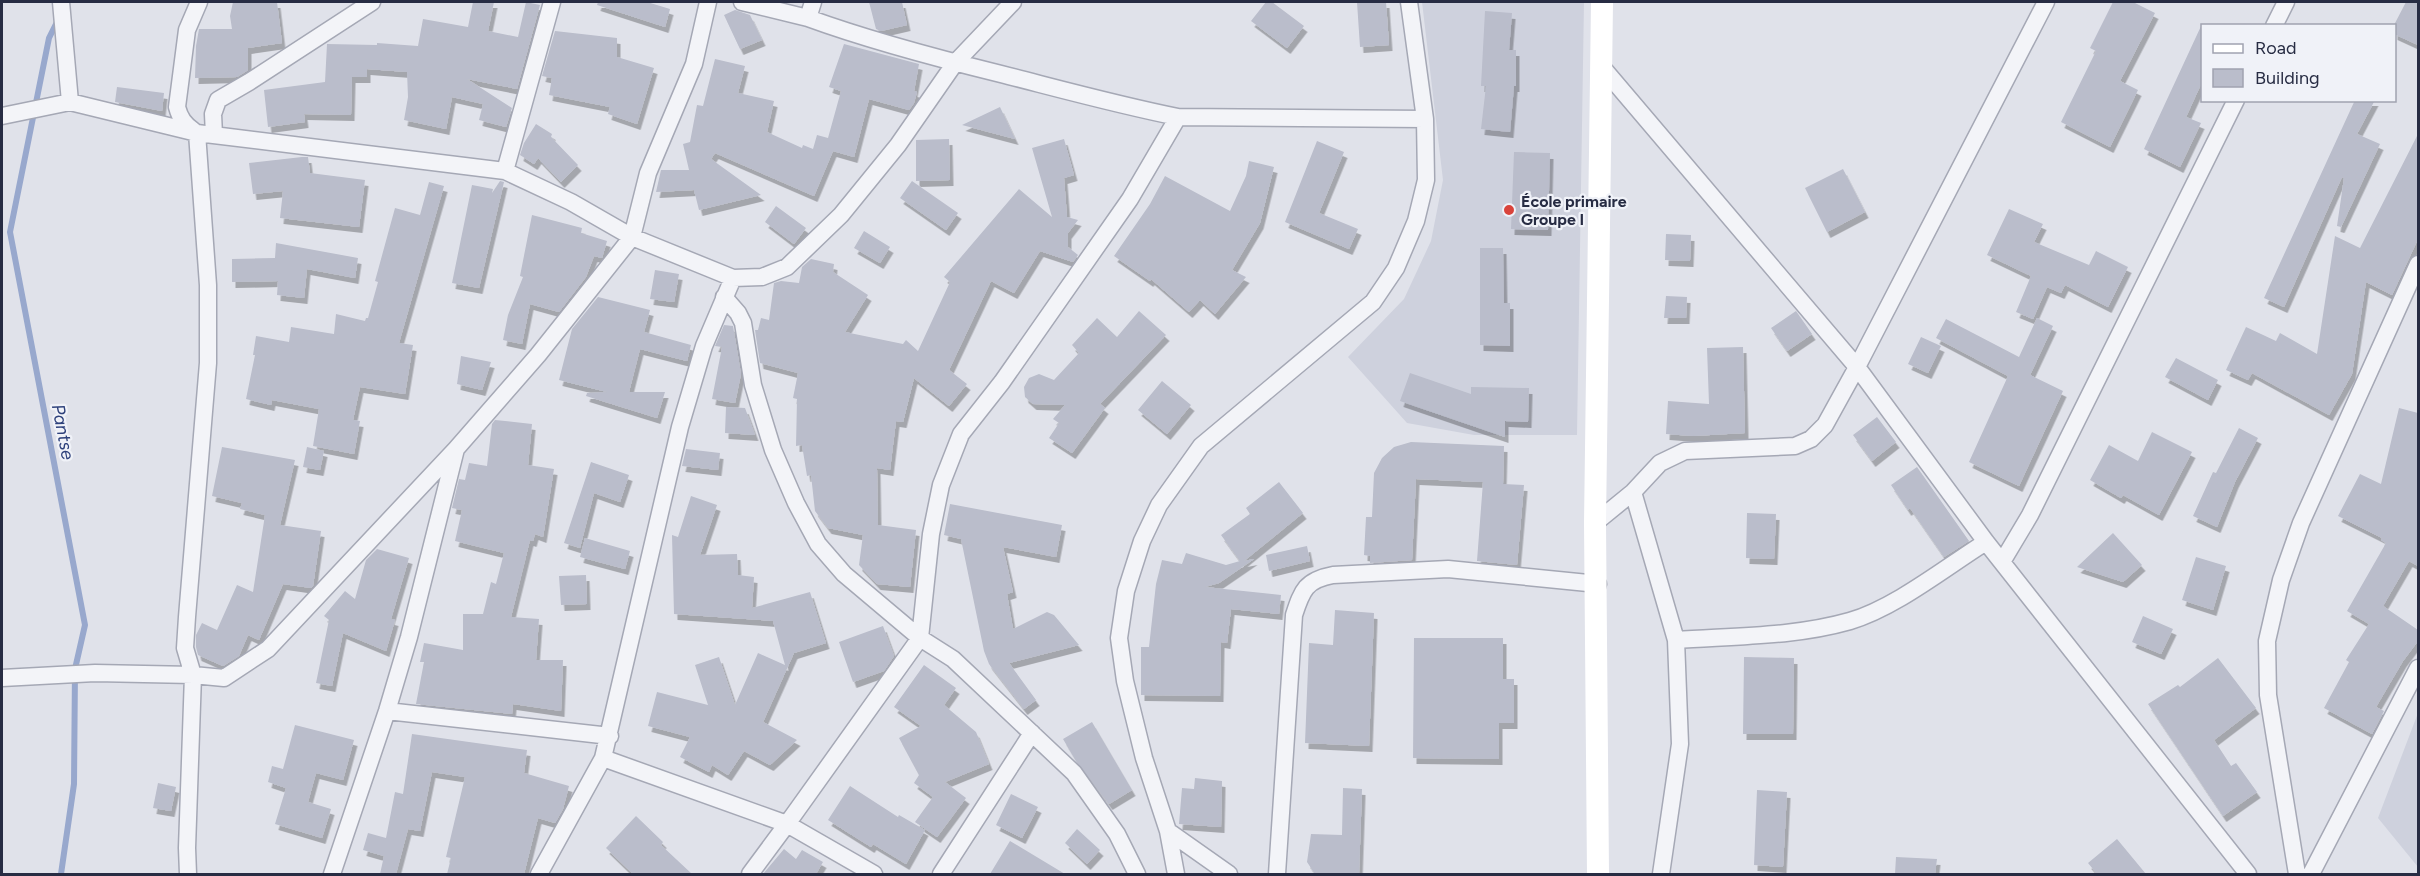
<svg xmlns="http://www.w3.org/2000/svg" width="2420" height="876" font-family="Figtree,sans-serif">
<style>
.built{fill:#ced1dd}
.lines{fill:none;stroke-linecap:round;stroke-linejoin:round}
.stream{stroke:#98a8cd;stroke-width:6}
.building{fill:#babdcb;filter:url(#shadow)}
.street-casing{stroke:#a5a8b5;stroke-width:19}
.street{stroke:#f3f4f8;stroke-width:16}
.secondary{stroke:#fff;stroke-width:22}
.poi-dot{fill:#d9433b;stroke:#f0f2f8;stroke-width:2}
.labels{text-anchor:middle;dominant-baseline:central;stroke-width:4.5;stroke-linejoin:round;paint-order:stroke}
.poi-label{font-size:16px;font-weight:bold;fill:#272c43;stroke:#f0f2f8;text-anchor:start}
.water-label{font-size:18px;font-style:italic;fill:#2e417b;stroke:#f0f2f8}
</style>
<defs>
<filter id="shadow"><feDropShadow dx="3.5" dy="6" stdDeviation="0" flood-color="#0004"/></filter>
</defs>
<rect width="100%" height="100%" fill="#e0e2ea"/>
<!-- built -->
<path class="built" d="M1422 2H1584L1577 435H1474L1407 423 1348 357 1404 299 1431 241 1443 180Z
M2418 713V867L2378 818Z"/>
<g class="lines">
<!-- stream -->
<path class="stream" d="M58 20 49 38 10 232 85 625 75 669 74 784 61 874"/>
</g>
<!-- building -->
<path class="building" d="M233 2H277L282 43 248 48V70L237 77 195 78 196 46 199 29H232L230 16Z
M473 2H494L488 31 518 37 526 2 540 5 517 89 467 79 512 108 506 127 479 120 483 104 452 97 446 129 404 120 408 97 407 72 367 69V77H352L351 115 304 114 305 122 268 127 264 90 325 82 327 44 377 45V43L418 46 423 19 468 27Z
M598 2H647L670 9 665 27 597 5Z
M869 2H902L907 25 881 31 876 29Z
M1266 2H1272L1304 26 1287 48 1251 21Z
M1357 2H1386L1389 45 1360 47Z
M2113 2H2133L2155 13 2120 81 2138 90 2110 147 2061 122 2096 51 2090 48Z
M2406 2H2418V45L2394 34V25Z
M735 10 750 15 762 40 740 49 724 15Z
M1485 11 1512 13 1509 50H1516V86H1514L1510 132 1481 129 1486 86H1481Z
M2202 24V82L2186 117 2201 123 2180 167 2144 149Z
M555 31 617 38V57L654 68 637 124 608 114 610 107 549 95 552 78 542 76Z
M844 44 919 64 914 91 917 92 914 103 909 110 869 99 854 157 833 151 814 196 715 153 711 159 761 195 699 210 694 190 656 192 661 170H689L683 144 690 142 697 105 703 106 715 59 745 66 738 93 774 101 767 132 802 148 803 145 813 149 817 135 828 138 841 91 829 87Z
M117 87 164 93 162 111 115 102Z
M2355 100H2375L2357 134 2380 144 2341 227 2337 226 2344 178 2342 177 2284 307 2264 298Z
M1000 107 1015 139 962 125Z
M536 124 552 134 551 137 578 165 561 182 538 158 534 164 520 155 524 143Z
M2418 134V239L2392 295 2366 282 2352 374 2329 415 2252 373 2248 380 2226 370 2246 327 2276 341 2280 333 2317 354 2335 236 2360 248Z
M949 139 950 180 916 181V140Z
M1064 139 1074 175 1064 178 1067 217 1078 220 1068 233V247L1078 255 1073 262 1040 251 1014 293 991 281 949 370 967 384 949 406 914 378 903 422 896 421 890 470 877 468 878 525 916 530 910 587 877 584 859 565 863 535 828 528 815 511 811 475 807 476 802 445 796 446 797 399 793 398 798 373 760 363 755 330H758L761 318 769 320 774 283 781 281 799 283 802 267 811 259 834 264 833 272 868 295 845 332 903 344 906 340 918 351 950 282 944 277 1019 189 1052 217 1032 148Z
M1317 141 1344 152 1319 213 1358 229 1349 249 1285 222Z
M1514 152 1550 153 1548 230 1511 229Z
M302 157H308L310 173 365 180 359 227 280 218 283 191 253 194 249 163Z
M1249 161 1274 167 1260 223 1232 270 1246 277 1215 314 1200 300 1189 312 1151 279 1150 281 1114 256 1150 204 1165 176 1230 211 1246 176Z
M1843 169 1865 212 1827 232 1805 188Z
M500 181 504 182 479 288 452 283 472 185 493 189 492 193Z
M912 181 958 213 946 230 900 198Z
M429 182 444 186 399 343 413 345 405 394 360 387 353 420 360 421 354 454 313 446 319 409 272 400 271 405 246 399 255 355H253L256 336 289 342 291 327 334 334 336 314 365 321 366 318H368L378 282 375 281 395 208 420 215Z
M776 206 806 228 794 244 765 222Z
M2009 209 2043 224 2034 242 2089 265 2096 251 2128 267 2108 307 2065 285 2061 293 2047 287 2033 319 2016 312 2031 276 1987 255Z
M532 215 582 228 581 233 607 241 602 258 594 256 586 277 559 312 530 304 522 344 503 340 508 315 523 277 520 276Z
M864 231 890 247 880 263 854 248Z
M1666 234 1691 235 1690 261 1665 260Z
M276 243 358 258 355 278 307 269 304 298 277 295 278 281 232 282V259L275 258Z
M1480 248H1503L1504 303H1510V346L1480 345Z
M655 270 679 274 674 302 650 299Z
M1666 296 1687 297 1686 318H1664Z
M598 297 650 310 644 332 691 345 687 361 640 349 629 392H665L657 418 586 396 587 393 607 392 559 380 572 329Z
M1139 311 1166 335 1100 404 1105 408 1072 453 1049 438 1059 423 1053 419 1065 405 1033 404 1025 397 1024 387 1029 378 1039 374 1054 380 1079 353 1072 345 1097 318 1117 337Z
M1796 311 1812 334 1787 351 1771 328Z
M2037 318 2053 326 2030 375 2063 391 2019 486 1969 462 2008 376 1936 338 1946 319 2019 357Z
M724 325 733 326 741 374 735 403 712 399 722 347 715 346Z
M1921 337 1941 346 1928 373 1908 364Z
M1743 347 1745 433 1693 436 1666 434 1668 401 1709 404 1707 348Z
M461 356 491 362 482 390 457 384Z
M2176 358 2218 380 2208 400 2165 377Z
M1410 373 1471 394V387L1529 388 1528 422 1505 421V437L1400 401Z
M1162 381 1191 405 1167 434 1138 410Z
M726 407 745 408 755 435 725 433Z
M2399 408 2418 413V566L2409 561 2383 606 2418 630V641L2403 661 2376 707 2384 711 2372 734 2324 708 2349 662 2346 660 2369 624 2347 611 2386 543 2381 540 2382 538 2338 516 2360 474 2381 484Z
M1877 417 1896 442 1872 461 1853 435Z
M495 420 532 424 528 465 554 469 543 537 535 534 533 541 530 540 511 617 539 619 536 660H563L561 711 513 704 512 714 416 704 424 662H420L424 643 463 650V614H483L491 582 496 584 504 553 455 541 462 510 452 508 459 479 465 480 469 463 487 466 492 424Z
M2239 428 2258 438 2235 482 2217 527 2193 516 2213 472 2216 473Z
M2152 432 2192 452 2159 515 2123 495 2121 498 2090 480 2109 445 2138 461Z
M1411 442 1504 446 1503 484 1524 485 1517 565 1477 561 1483 482 1416 479 1412 560 1370 563V556L1364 555 1366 517H1372L1374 473 1382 458 1394 447Z
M222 447 295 460 280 525 321 531 313 586 311 588 283 584 259 640 248 635 239 656 223 666 198 655 196 647V635L202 623 217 630 237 585 253 592 265 515 240 509 242 503 212 496Z
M307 447 324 451 320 470 303 467Z
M686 449 720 453 718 470 682 466Z
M591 462 629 475 620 502 594 493 580 548 564 543Z
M1917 467 1969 541 1944 557 1910 508 1908 510 1891 485Z
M1279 482 1303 513 1244 561 1254 559 1219 583 1205 587 1281 595 1279 614 1231 609 1227 643 1221 642 1220 696 1141 695V647H1149L1156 584 1162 560 1182 564 1186 553 1226 565 1240 561 1221 535 1250 514 1246 508Z
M691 496 717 505 700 555 737 554 738 575 754 577 752 608 810 592 826 643 794 653 763 722 797 740 770 765 744 751 728 775 712 765 709 772 680 757 690 737 648 726 657 692 708 705 695 665 719 657 735 705 758 653 785 665 773 621 674 614 672 535 678 537Z
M950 504 1062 525 1056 557 1003 547 1013 592 1007 594 1013 629 1047 612 1054 615 1079 645 1009 663 1036 700 1024 709 989 664 984 651 961 539 944 535Z
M1747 513 1776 514 1774 559 1746 558Z
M2113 533 2142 565 2123 582 2077 567Z
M585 538 630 551 625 569 580 557Z
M1307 546 1310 561 1269 571 1266 555Z
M377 549 409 558 391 619 395 620 386 651 343 633 332 686 316 683 329 620 324 616 345 591 355 599 366 560Z
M2196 557 2226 566 2213 610 2182 600Z
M586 575 587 604 561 605 559 576Z
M1335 610 1374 613 1369 746 1305 743 1309 643 1333 645Z
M2143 616 2173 629 2161 654 2132 642Z
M883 626 894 656 884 671 853 682 839 642Z
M1414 638H1503V679H1514V723H1499V759L1413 758Z
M1744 657 1794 658 1793 734H1743Z
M2218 658 2256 708 2214 740 2231 766 2236 763 2257 792 2223 816 2148 704 2178 685 2180 687Z
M924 665 956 688 944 705 976 732 989 764 945 782 966 798 937 837 915 822 933 797 914 783 919 775 899 738 921 726 894 707Z
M1092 722 1132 790 1109 804 1076 761 1063 739Z
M295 725 354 740 343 780 316 773 308 802 331 809 322 838 275 824 286 788 268 782 272 766 283 769Z
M412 734 527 750 524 773 569 786 563 809 555 823 538 818 524 874H447L451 858 446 857 465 777 432 772 420 831 408 829 396 874H380L384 856 363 850 368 833 386 838 395 792 403 794Z
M1195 778 1222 781 1221 827 1179 824 1182 788 1194 789Z
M158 783 176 787 171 811 153 808Z
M850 786 898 817 899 815 925 830 906 864 873 844 871 847 828 820Z
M1343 788 1362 789 1359 874H1315L1307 862 1311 834 1342 835Z
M1757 790 1787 792 1783 867 1754 865Z
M1011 794 1038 807 1022 838 996 825Z
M636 816 663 842 661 845 692 874H633L606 848Z
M1077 829 1100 850 1087 864 1065 843Z
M2117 839 2146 874H2097L2088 863Z
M1010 841 1065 874H990Z
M784 849 796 859 802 850 823 862 816 874H763Z
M1896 857 1937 859 1935 874H1895Z"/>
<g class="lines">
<!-- street casing -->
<g class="street-casing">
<path id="street" d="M61 2 70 102
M742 2 808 18
M813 2 808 18C871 41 936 58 1001 74 1060 89 1118 105 1178 117L1130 199 1002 382 961 434 941 485 931 534 920 638 787 824 874 874
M1409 2 1425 119
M2046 2 1857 367 1986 542 2248 874
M2274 26 2286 2
M2 116 70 102 197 133
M194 131C184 124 180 118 177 107L187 30 199 2
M214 135 213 114 218 100 249 82 372 2
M505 171 552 2
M733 278 704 346 680 427 603 758 787 824 750 874
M724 297 738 313 743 323 753 385 773 450 796 503 818 544 844 574 920 638 953 659 1074 773 1117 834 1137 874
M456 449 268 649 224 678 193 675 185 648 187 617 208 363V285L197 133 505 171 571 202 632 237 733 278 762 277 787 267 841 215 898 145 955 63 1013 2
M1633 492 1676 640C1734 636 1794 637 1850 621 1895 608 1946 567 1986 542
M1595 523 1633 492 1660 463 1685 451 1795 446 1811 439 1825 425 1857 367 1602 67
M2002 562 2030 515 2236 100
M2 678 95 673 193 675 187 848 188 874
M387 711 610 736
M1168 831 1229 874
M332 874 387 711 409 637 456 449 538 355 632 237 648 173 694 64 708 2
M539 874 603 758
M941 874 1032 733
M1176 874 1168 831 1144 758 1125 681 1119 638 1126 591 1142 541 1159 505 1201 446 1373 302 1396 268 1416 221 1426 180 1425 119 1178 117
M1277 874 1294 615C1302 590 1306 580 1333 575L1448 569 1598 584
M1661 874 1680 744 1676 640
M2297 874 2268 695 2267 641 2281 580 2301 523 2418 264
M2311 874 2418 668"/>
</g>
<!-- street -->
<use href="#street" class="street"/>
<!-- secondary -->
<path class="secondary" d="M1598 874 1595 523 1602 2"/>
</g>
<!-- markers -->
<circle class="poi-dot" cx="1509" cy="210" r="6"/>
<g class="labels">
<!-- poi labels -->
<g class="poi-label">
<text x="1521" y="201">École primaire<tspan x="1521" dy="18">Groupe I</tspan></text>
</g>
<!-- water labels -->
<g class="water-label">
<text transform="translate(63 432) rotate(79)">Pantse</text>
</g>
</g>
<!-- border -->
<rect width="2420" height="876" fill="none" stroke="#272c43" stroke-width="6"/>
<!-- legend -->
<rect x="2201" y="24" width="195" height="78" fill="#f0f2f8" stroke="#a0a3b0" stroke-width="1.5"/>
<rect x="2213" y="44" width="30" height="9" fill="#ffffff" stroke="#a0a3b0" stroke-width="1.5"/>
<text x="2255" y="54" font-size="18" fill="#272c43">Road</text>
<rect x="2213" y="69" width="30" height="18" fill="#babdcb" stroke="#a0a3b0" stroke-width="1.5"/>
<text x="2255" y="84" font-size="18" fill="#272c43">Building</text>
</svg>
